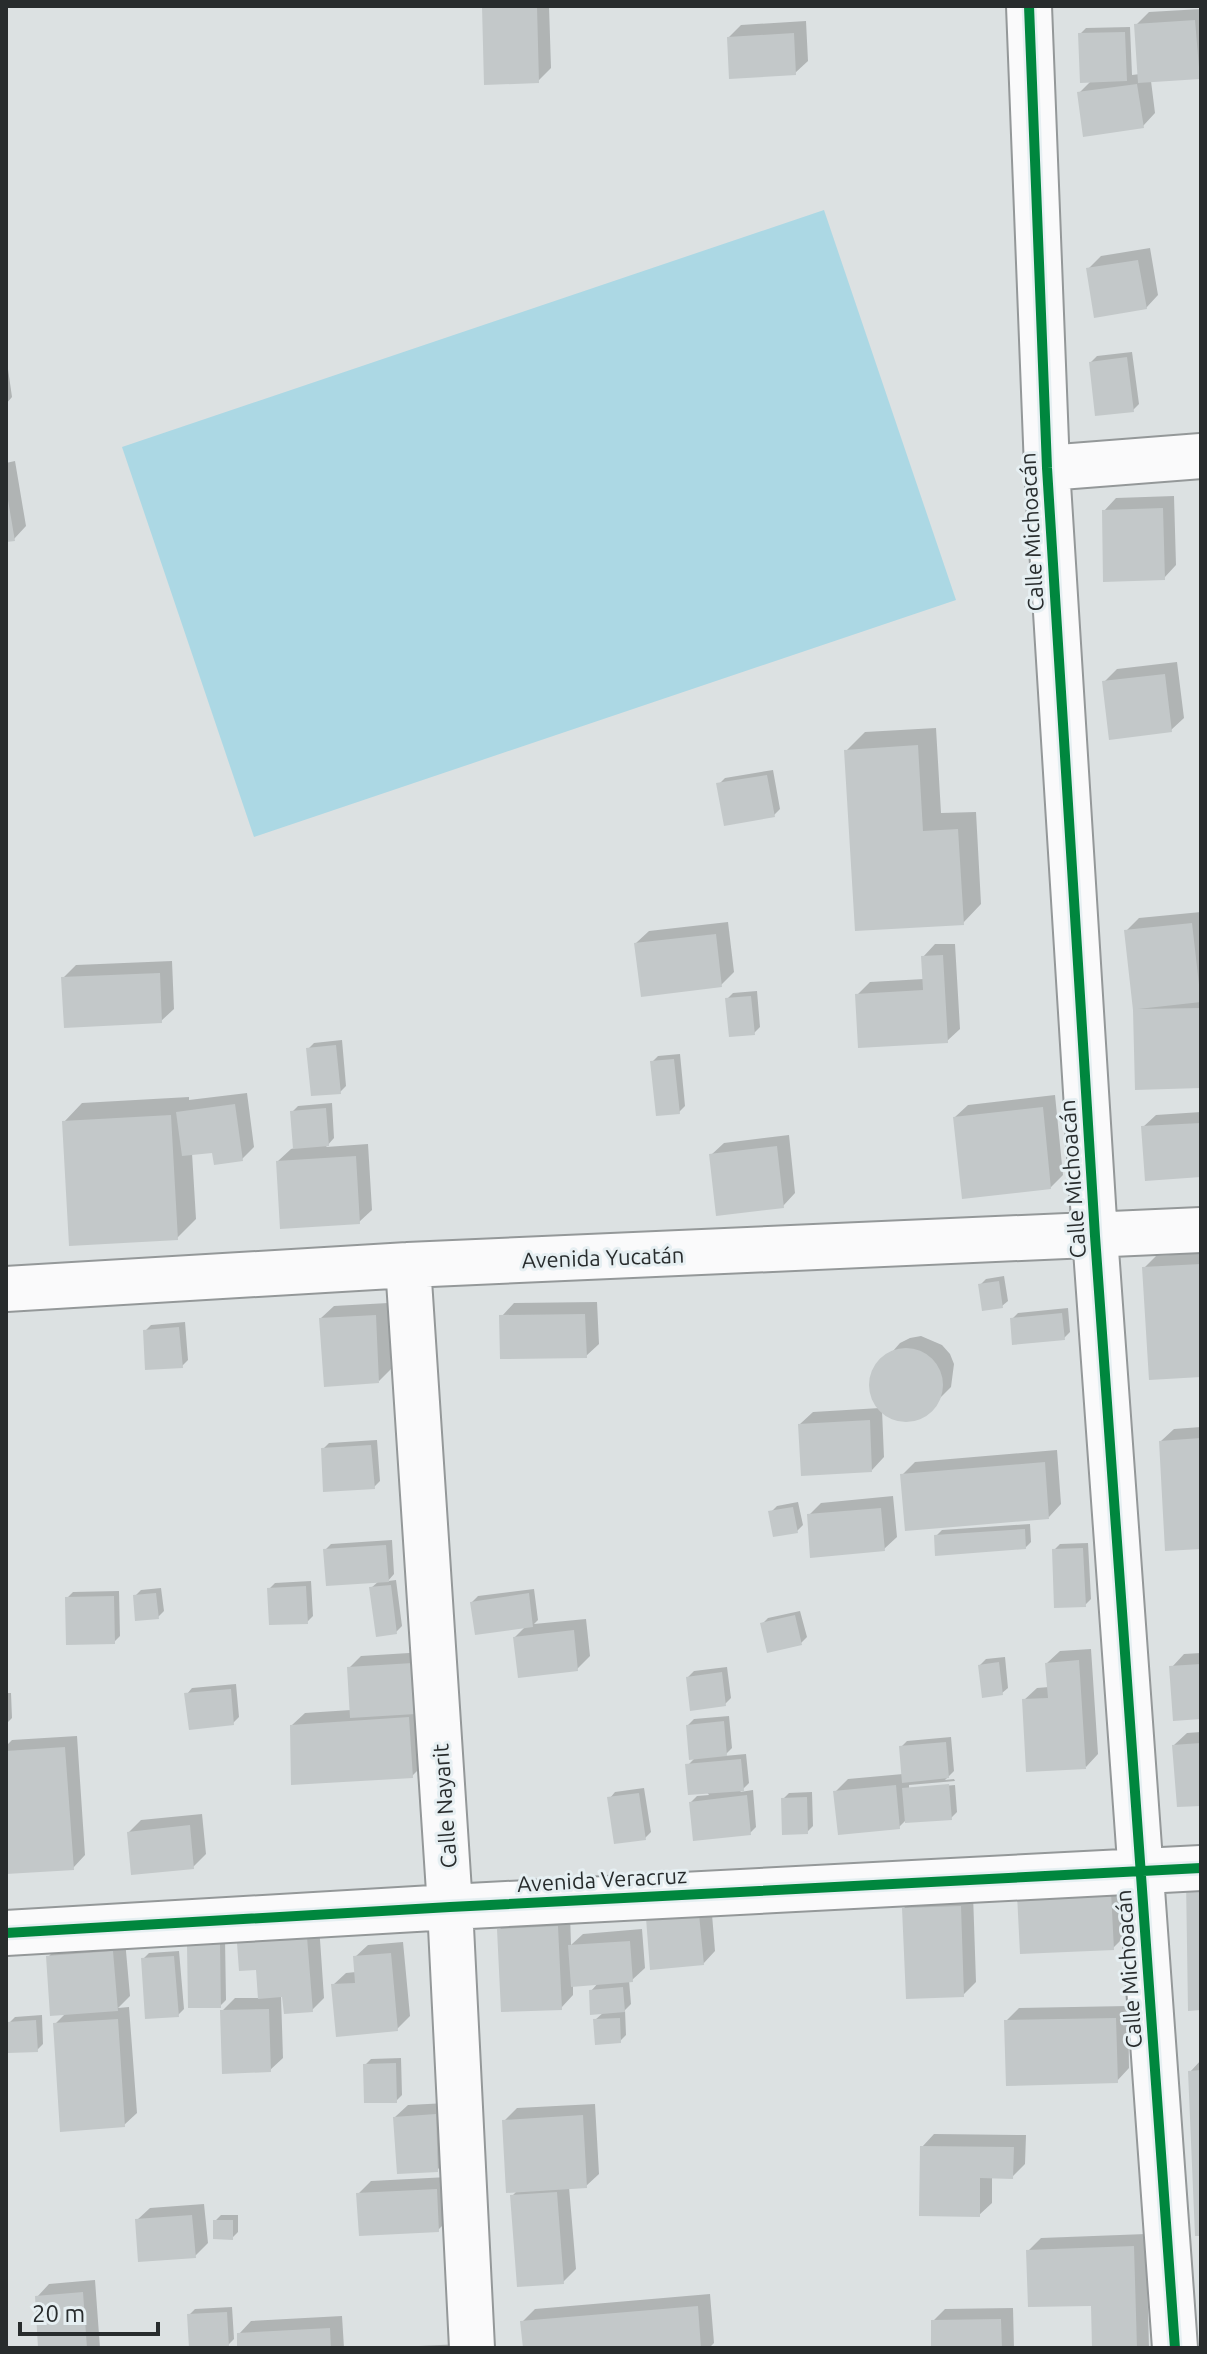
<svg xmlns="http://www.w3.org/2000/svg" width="1207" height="2354" font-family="Ubuntu,sans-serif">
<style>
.green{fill:#acd8e4}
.shadow{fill:#0003}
.building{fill:#c3c8c9}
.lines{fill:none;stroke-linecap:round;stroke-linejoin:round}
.minor-casing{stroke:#949899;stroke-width:48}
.minor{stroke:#fafafb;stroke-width:44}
.cycleway-casing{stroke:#e6eff2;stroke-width:15}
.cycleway{stroke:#00873e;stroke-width:10}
.labels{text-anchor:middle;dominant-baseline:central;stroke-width:6;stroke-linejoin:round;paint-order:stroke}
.street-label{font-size:22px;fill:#282c2d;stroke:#e6eff2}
</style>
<rect width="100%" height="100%" fill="#dce1e2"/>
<!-- green -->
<path class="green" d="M824 210 956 600 254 837 122 447Z"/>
<!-- shadow -->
<path class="shadow" d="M484 6H549L551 68 538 81Z
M1201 9V75L1151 81 1155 113 1143 126 1079 93 1091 81 1080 34 1086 28 1130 27 1132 75 1140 74 1136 25 1149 12Z
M806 21 808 61 795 73 729 37 741 25Z
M1150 248 1158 295 1146 308 1088 269 1101 256Z
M1132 352 1139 404 1133 410 1091 362 1097 356Z
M6 355 12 397 6 404Z
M15 461 26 526 14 539 6 540V463Z
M1174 496 1176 565 1164 578 1104 511 1116 498Z
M1177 662 1184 718 1171 730 1104 682 1117 669Z
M936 728 941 813 976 812 981 904 963 923 846 751 865 732Z
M773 770 780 809 774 815 719 784 725 778Z
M1201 912V1086L1135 1010 1126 931 1139 918Z
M728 922 734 972 721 985 636 943 649 931Z
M935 944H955L960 1029 947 1041 857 995 870 982 924 979 923 957Z
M172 961 174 1009 161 1021 63 978 76 965Z
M757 991 760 1027 754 1033 727 999 733 993Z
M342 1040 346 1086 340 1092 308 1049 314 1043Z
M680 1054 685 1106 679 1112 652 1062 658 1056Z
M247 1093 254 1147 242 1159 214 1150 192 1153 196 1219 177 1238 64 1122 82 1103 189 1097V1100Z
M1055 1095 1063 1175 1050 1188 955 1117 968 1105Z
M332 1103 334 1138 326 1147 368 1144 372 1210 359 1222 278 1161 291 1149 295 1148 292 1112 298 1106Z
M1201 1112V1175L1143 1127 1156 1115Z
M789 1135 795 1193 783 1206 711 1155 724 1143Z
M1201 1253V1375L1144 1268 1156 1256Z
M1004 1276 1008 1301 1002 1306 980 1285 986 1279Z
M597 1302 599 1344 586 1356 502 1316 514 1303Z
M388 1303 391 1369 379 1381 321 1318 334 1306Z
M1068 1308 1070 1332 1064 1338 1012 1319 1018 1313Z
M185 1322 188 1360 182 1366 145 1331 151 1325Z
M921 1336 942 1345 950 1354 954 1364 951 1387 921 1417 899 1420 882 1410 884 1457 872 1470 800 1424 813 1412 880 1408 871 1387 872 1375 900 1343 910 1338Z
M1201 1427V1547L1161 1441 1174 1429Z
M377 1440 380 1481 374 1487 323 1449 329 1443Z
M1057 1450 1061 1504 1049 1517 902 1475 915 1462Z
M893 1496 897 1537 884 1549 809 1515 821 1503Z
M798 1502 803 1525 797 1531 771 1512 777 1506Z
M1030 1524 1031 1542 1025 1548 936 1536 942 1530Z
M392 1540 394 1574 388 1581 396 1580 402 1626 396 1632 371 1588 379 1581 325 1550 331 1544Z
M1088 1543 1091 1599 1085 1605 1054 1550 1060 1544Z
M311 1581 313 1616 307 1622 269 1589 275 1583Z
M161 1588 164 1611 158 1617 135 1596 141 1590Z
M534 1589 538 1620 534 1624 586 1619 590 1656 577 1669 515 1637 526 1626 472 1602 478 1596Z
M119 1591 120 1636 114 1642 67 1598 73 1592Z
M800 1611 807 1637 801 1643 762 1624 768 1618Z
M1091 1649 1098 1754 1086 1767 1024 1700 1037 1688 1049 1687 1047 1663 1060 1651Z
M425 1652V1763L412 1776 292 1725 305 1713 351 1710 349 1668 361 1656Z
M1201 1653V1717L1172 1667 1184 1654Z
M1005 1657 1008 1688 1002 1693 980 1665 986 1659Z
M727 1667 731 1698 725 1704 688 1677 694 1671Z
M236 1684 239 1717 233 1723 187 1694 192 1688Z
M6 1693H11L12 1718 6 1724Z
M729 1716 732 1748 724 1756 746 1754 749 1783 740 1792 753 1790 756 1827 750 1833 691 1802 697 1796 709 1795 688 1765 696 1757 688 1725 694 1719Z
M1201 1732V1804L1174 1745 1187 1733Z
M77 1736 85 1855 73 1868 6 1855V1746L12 1740Z
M951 1737 954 1771 945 1780 954 1779 955 1781 909 1785V1789L955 1785 957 1812 951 1818 905 1821 899 1827 835 1792 848 1779 903 1774 901 1747 907 1741Z
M644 1788 651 1832 645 1838 610 1798 615 1792Z
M812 1792 813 1826 807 1832 783 1799 789 1793Z
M202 1814 206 1854 193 1867 129 1832 141 1820Z
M1123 1880 1125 1936 1113 1948 1022 1952Z
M973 1894 976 1982 963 1995 904 1908 917 1896Z
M711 1902 715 1951 703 1964 648 1919Z
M570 1914 571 1945 583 1934 642 1929 645 1968 632 1980H629L631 2004 625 2010 626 2035 620 2041 595 2020 604 2012 591 1991 599 1982 573 1984V1995L561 2008 499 1930 512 1917Z
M319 1925 324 1998 312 2010 281 1996 283 2058 270 2070 222 2011 235 1998H260L258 1968 239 1943 252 1931Z
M225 1938 226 2000 220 2006 189 1945Z
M125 1940 130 1996 118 2008 129 2007 137 2113 124 2125 55 2024 66 2013 48 1957 60 1945Z
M403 1942 410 2016 397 2029 333 1985 346 1973 356 1972 355 1957 368 1945Z
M179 1951 184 2009 178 2015 143 1959 149 1953Z
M1128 2006 1129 2068 1117 2081 1006 2021 1019 2008Z
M42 2015 43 2044 37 2050 9 2023 15 2017Z
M401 2058 402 2095 396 2101 365 2065 371 2059Z
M1201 2060V2234L1190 2072Z
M447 2103 450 2157 437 2170 395 2117 408 2105Z
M595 2104 599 2174 586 2186 569 2187 576 2269 563 2282 512 2196 518 2190 504 2121 517 2108Z
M934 2134 1026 2135 1025 2164 1012 2177 992 2176V2203L979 2215 922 2147Z
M448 2177 451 2217 438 2230 358 2194 371 2181Z
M204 2204 208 2243 195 2256 137 2220 150 2208Z
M221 2215H238V2232L232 2238 215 2221Z
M1146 2234 1149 2348H1094L1093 2304 1028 2251 1041 2238Z
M95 2280 100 2348H40L37 2297 49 2284Z
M710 2294 714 2343 709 2348H525L522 2322 535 2309Z
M232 2307 234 2339 228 2345 189 2315 195 2309Z
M1013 2308 1014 2348H933V2321L945 2309Z
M342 2316 344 2348H239V2334L251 2321Z
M463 2344V2348H374Z"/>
<!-- building -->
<path class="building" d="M482 6H537L539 83 484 85Z
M1195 20 1200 79 1138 83 1134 24Z
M1125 32 1127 81 1080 83 1078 33Z
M794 33 796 75 729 79 727 37Z
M1137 84 1144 128 1083 137 1077 92Z
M1138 260 1147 309 1094 318 1086 268Z
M1127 357 1134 412 1095 416 1089 362Z
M8 500 15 541 6 542V501Z
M1163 508 1165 580 1103 582 1102 510Z
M1165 674 1172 732 1109 740 1102 681Z
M918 745 923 831 958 829 964 925 855 931 844 750Z
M767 775 775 817 724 826 716 783Z
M1192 923 1201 1002 1138 1009 1201 1008V1088L1135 1090 1133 1010 1124 930Z
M716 934 722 987 641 997 634 943Z
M943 955 948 1043 858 1048 855 994 923 990 921 956Z
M160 973 162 1023 64 1028 61 977Z
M751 996 755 1035 729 1037 725 998Z
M336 1045 341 1094 311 1096 306 1048Z
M674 1059 680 1114 656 1116 650 1061Z
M235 1104 243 1161 214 1165 212 1153 182 1156 176 1112Z
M1043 1107 1051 1189 962 1199 953 1117Z
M326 1108 329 1146 293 1149 290 1111Z
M171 1115 178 1240 69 1246 62 1121Z
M1201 1123V1177L1145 1181 1141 1126Z
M777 1146 784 1208 716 1216 709 1154Z
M356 1156 360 1224 280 1229 276 1161Z
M1201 1264V1377L1149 1380 1142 1267Z
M999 1281 1003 1308 982 1311 978 1284Z
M1062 1313 1065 1340 1012 1345 1010 1318Z
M585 1314 587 1358 500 1359 499 1315Z
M376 1315 379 1383 324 1387 319 1318Z
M179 1327 183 1368 145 1370 143 1330Z
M869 1385a37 37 0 1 1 74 0a37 37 0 1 1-74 0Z
M870 1420 872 1472 801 1476 798 1424Z
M1201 1438V1549L1165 1551 1159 1441Z
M371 1445 375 1489 323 1492 321 1448Z
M1045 1462 1049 1519 905 1531 900 1474Z
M793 1507 798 1533 773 1537 768 1511Z
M881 1508 885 1551 810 1558 807 1514Z
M1025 1529 1026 1549 935 1556 934 1535Z
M386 1545 389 1582 326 1586 323 1549Z
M1083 1548 1086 1607 1054 1608 1052 1549Z
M391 1585 397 1634 376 1637 369 1587Z
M306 1586 308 1624 269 1625 267 1588Z
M156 1593 159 1619 135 1621 133 1595Z
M529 1593 533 1627 475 1635 470 1602Z
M114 1596 115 1644 66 1645 65 1597Z
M795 1615 802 1645 767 1653 760 1623Z
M574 1630 578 1671 518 1678 513 1637Z
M1079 1660 1086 1769 1026 1772 1022 1699 1048 1698 1045 1663Z
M999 1662 1003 1695 982 1698 978 1665Z
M413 1663 416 1714 350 1718 347 1667Z
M1201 1664V1719L1173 1721 1169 1666Z
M722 1672 726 1706 690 1711 686 1677Z
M231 1689 234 1725 189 1730 184 1693Z
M409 1717 413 1778 291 1785 290 1725Z
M724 1721 727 1756 689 1760 686 1725Z
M946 1742 949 1778 902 1783 899 1746Z
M1201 1743V1806L1177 1807 1172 1745Z
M65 1747 74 1870 6 1874V1751Z
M741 1759 744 1791 688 1795 685 1764Z
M949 1784 952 1820 905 1823 902 1788Z
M896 1785 900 1829 838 1835 833 1791Z
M639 1793 646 1840 614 1844 607 1797Z
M747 1795 751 1835 693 1841 689 1802Z
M807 1797 808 1834 782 1835 781 1798Z
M190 1825 194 1869 131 1875 127 1832Z
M1186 1879H1201V2010L1188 2011Z
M1111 1891 1114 1950 1020 1954 1017 1894Z
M961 1906 964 1997 906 1999 902 1908Z
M699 1914 704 1965 650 1970 646 1918Z
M558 1926 562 2010 501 2012 497 1929Z
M307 1937 313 2012 284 2014 282 1997 258 1999 256 1970 239 1971 237 1943Z
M630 1941 633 1982 571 1987 568 1945Z
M220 1943 221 2008H188L187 1944Z
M113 1951 118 2011 50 2016 46 1956Z
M391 1953 398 2031 336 2037 331 1984 355 1983 353 1956Z
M174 1956 179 2017 145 2019 141 1958Z
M623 1987 625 2012 590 2015 589 1990Z
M269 2009 271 2072 222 2074 220 2010Z
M620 2018 621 2043 595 2045 593 2019Z
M1116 2018 1118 2083 1006 2086 1004 2020Z
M118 2019 125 2127 60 2132 53 2023Z
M36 2020 38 2052 8 2053 7 2022Z
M396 2063 397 2103H364L363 2064Z
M1201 2070V2236H1195L1188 2071Z
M436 2114 438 2172 397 2174 393 2117Z
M583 2115 587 2188 506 2193 502 2120Z
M920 2146 1014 2147 1013 2179 980 2178V2217L919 2216Z
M437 2189 439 2232 359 2236 356 2193Z
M557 2192 564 2284 517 2287 510 2195Z
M192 2215 196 2258 138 2262 135 2219Z
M213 2220H233V2240L213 2239Z
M1134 2246 1137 2348H1092L1091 2306 1028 2307 1026 2250Z
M83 2292 87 2348H38L35 2296Z
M698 2306 701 2348H523L520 2321Z
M227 2312 229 2347 189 2348 187 2314Z
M1001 2319 1002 2348H931V2320Z
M330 2328 331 2348H237V2333Z"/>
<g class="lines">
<!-- minor casing -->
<g class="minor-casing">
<path id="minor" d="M1029 6 1047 468 1095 1236 1175 2348
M1047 468 1201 456
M408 1265 450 1907 472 2348
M6 1289 408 1265 1201 1230
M6 1933 450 1907 1201 1868"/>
</g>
<!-- minor -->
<use href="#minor" class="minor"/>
<!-- cycleway casing -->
<g class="cycleway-casing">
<path id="cycleway" d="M1029 6 1047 468 1095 1236 1175 2348
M6 1933 450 1907 1201 1868"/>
</g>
<!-- cycleway -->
<use href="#cycleway" class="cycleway"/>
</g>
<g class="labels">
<!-- street labels -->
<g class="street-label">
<text transform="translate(1031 532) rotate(-93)">Calle Michoacán</text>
<text transform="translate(1072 1179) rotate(-94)">Calle Michoacán</text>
<text transform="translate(603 1257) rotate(-2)">Avenida Yucatán</text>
<text transform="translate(444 1806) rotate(-94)">Calle Nayarit</text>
<text transform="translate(602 1879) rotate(-3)">Avenida Veracruz</text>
<text transform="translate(1128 1969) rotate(-94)">Calle Michoacán</text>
</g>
</g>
<!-- border -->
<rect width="1207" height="2354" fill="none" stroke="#282c2d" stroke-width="16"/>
<!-- scale -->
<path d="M20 2322v12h138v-12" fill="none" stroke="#282c2d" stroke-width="4"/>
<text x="32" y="2322" font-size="24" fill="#282c2d" stroke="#e6eff2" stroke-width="6" paint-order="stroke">20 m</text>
</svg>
